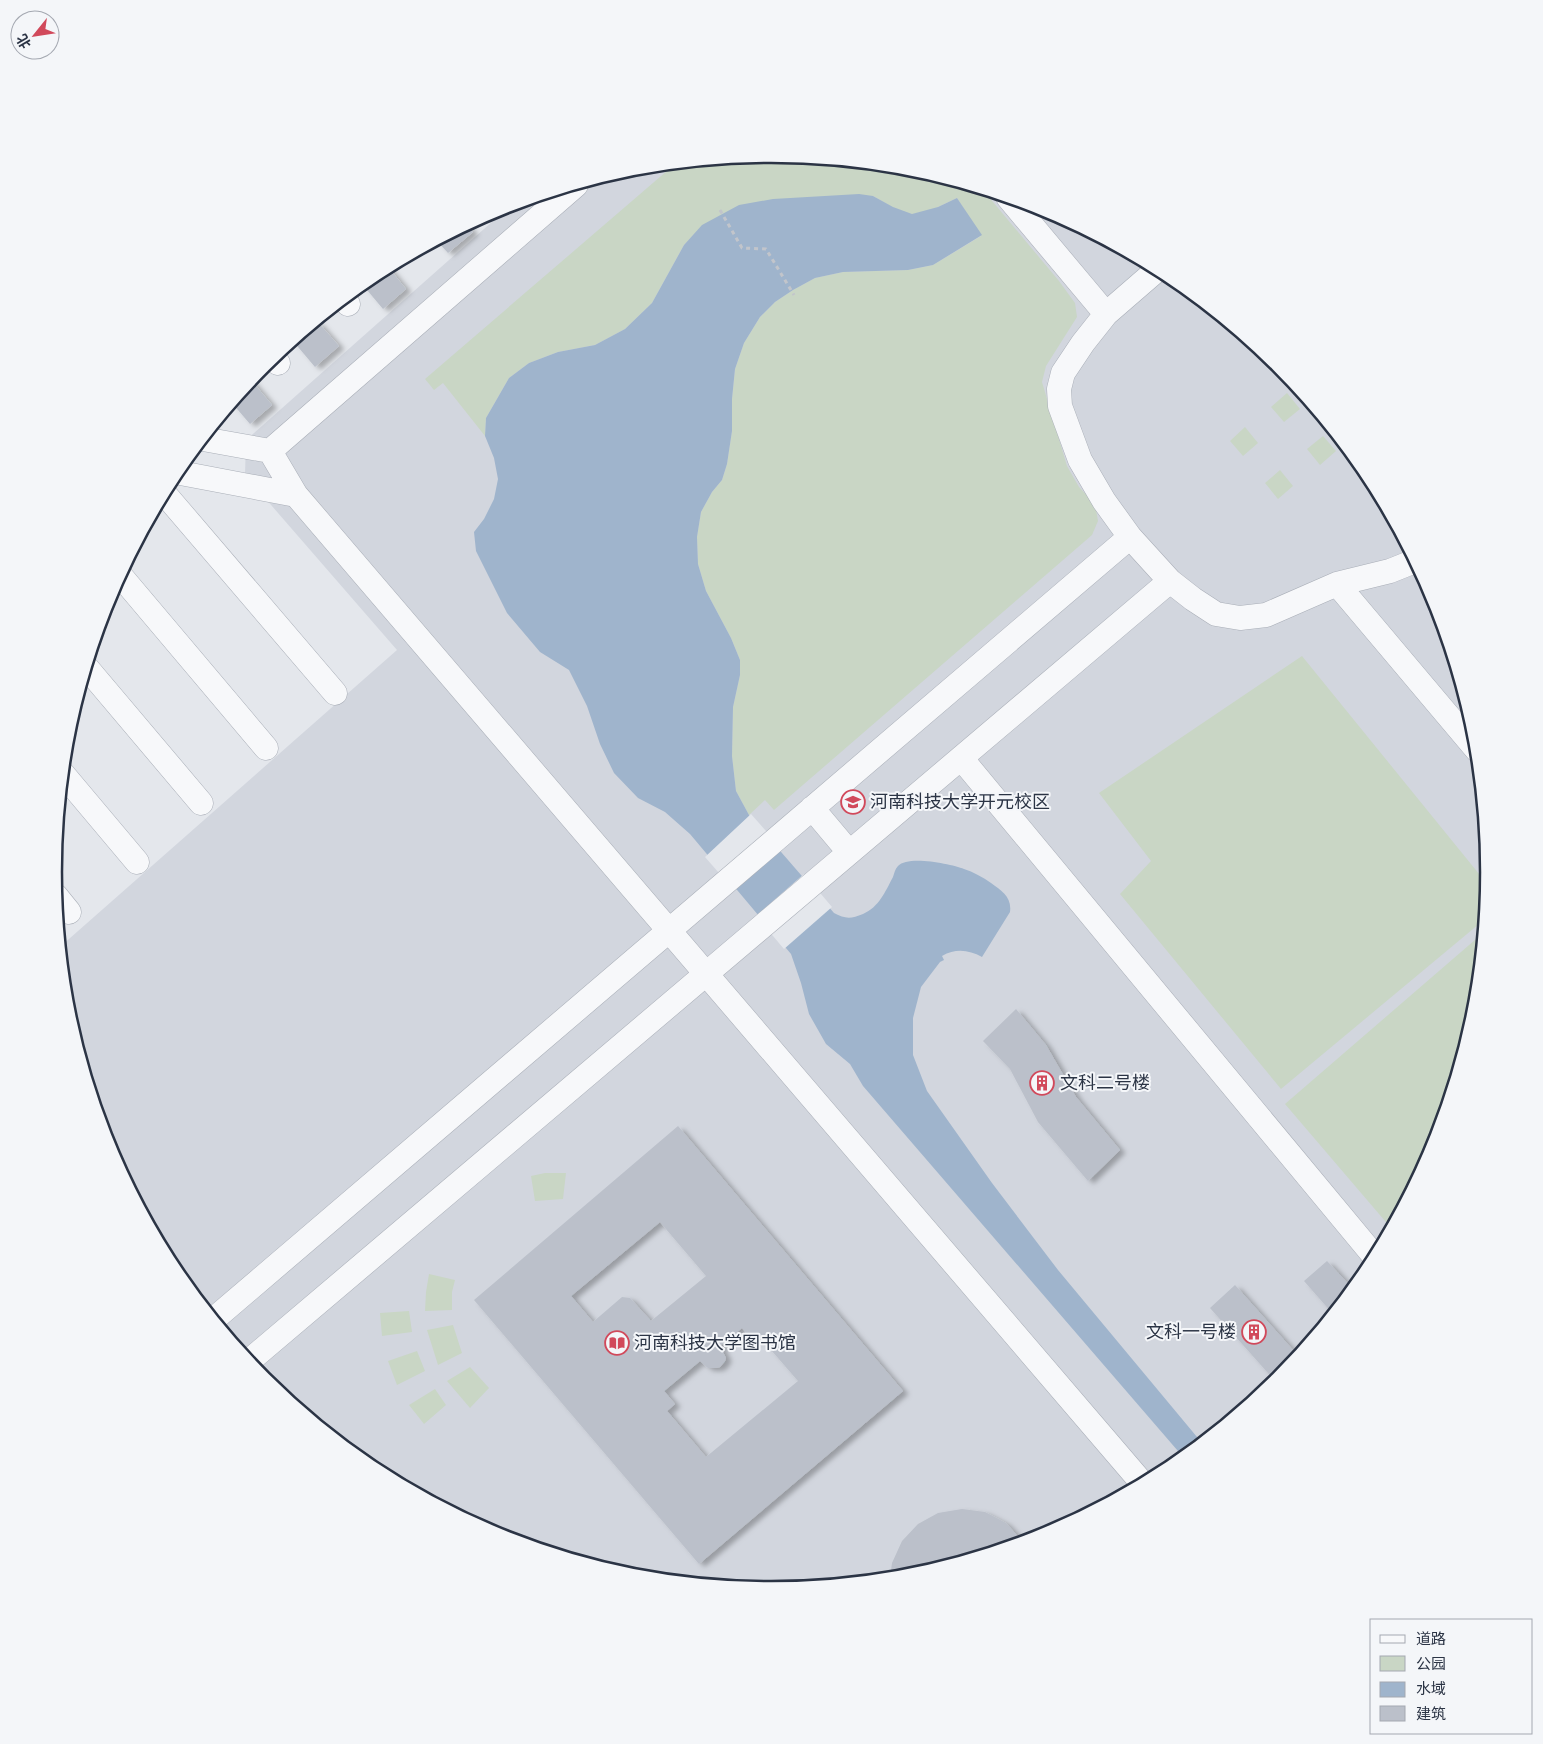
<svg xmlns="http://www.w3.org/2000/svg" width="1543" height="1744" font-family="Arial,'Noto Sans SC',sans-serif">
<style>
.built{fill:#d2d6de}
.green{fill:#c9d6c5}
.water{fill:#9fb4cc}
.pier{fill:#e4e7ec}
.building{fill:#bbc0ca;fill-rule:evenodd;filter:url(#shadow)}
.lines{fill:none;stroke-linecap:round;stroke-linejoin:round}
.minor-casing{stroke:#a9aeb7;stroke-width:25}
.path{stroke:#c2c5cb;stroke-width:3;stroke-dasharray:4 4;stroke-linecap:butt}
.minor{stroke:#f7f8fa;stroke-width:24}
.labels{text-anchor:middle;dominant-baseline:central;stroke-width:4;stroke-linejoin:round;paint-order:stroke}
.poi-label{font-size:18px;fill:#2b3445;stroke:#f4f6f9;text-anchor:start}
.rim{fill:none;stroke:#2b3445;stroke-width:2.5}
</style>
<defs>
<filter id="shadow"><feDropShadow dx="5.5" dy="3" stdDeviation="2.5" flood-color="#0004"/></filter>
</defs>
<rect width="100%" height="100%" fill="#e4e7ec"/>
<!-- built -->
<path class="built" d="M772 154 912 168 1046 209 1170 275 1279 365 1368 473 1435 598 1476 732 1489 872 1475 1012 1435 1147 1368 1271 1279 1380 1170 1469 1046 1535 911 1576 771 1590 631 1576 497 1535 373 1469 264 1379 175 1271 108 1146 67 1012 61 946 397 650 245 475 246 440 493 221 488 214 497 209 632 168Z"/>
<!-- green -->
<path class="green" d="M772 154 912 168 983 190 1059 281 1075 303 1077 317 1046 366 1042 382 1067 466 1079 487 1095 504 1098 521 1092 535 774 810 765 800 749 815 736 791 732 756 733 707 740 675V660L731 638 706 591 698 564 697 537 701 512 712 492 722 480 727 464 732 431V399L735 369 744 343 760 317 775 302 793 290 815 278 843 272 908 270 933 265 981 236 957 198C943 204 928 214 912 214 901 214 883 201 873 196L703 225 684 245 652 303 625 329 595 345 558 352 529 363 509 378 486 418 485 436 443 383 434 390 425 379 675 164Z
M1287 393 1300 409 1284 422 1271 407Z
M1245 427 1258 443 1243 456 1230 441Z
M1323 436 1336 451 1320 465 1307 449Z
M1280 470 1293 486 1278 499 1265 483Z
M1302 656 1488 885 1485 919 1281 1089 1120 894 1151 861 1099 793Z
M1483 933 1477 999 1465 1009 1473 1019 1435 1147 1391 1228 1285 1104Z
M545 1173H566L563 1199 535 1201 531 1176Z
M429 1274 455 1280 452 1292V1310L425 1311 426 1292Z
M409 1311 412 1332 382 1336 380 1313Z
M453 1325 462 1353 438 1365 427 1330Z
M417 1351 425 1371 397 1385 388 1361Z
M470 1367 489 1388 470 1408 447 1381Z
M435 1389 446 1405 424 1424 409 1405Z"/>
<!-- water -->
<path class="water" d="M859 194 873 196 893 207 912 214 938 207 957 198 982 235 933 265 908 270 843 272 815 278 793 290 775 302 760 317 744 343 735 369 732 399V431L727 464 722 480 712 492 701 512 697 537 698 564 706 591 731 638 740 660V675L733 707 732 756 736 791 749 815 834 913C845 919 851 919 863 914 879 907 885 892 893 877 894 874 895 869 898 866 908 855 951 864 964 869 973 872 983 877 991 883 1002 891 1012 897 1010 912L982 957C969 950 956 948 942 956L944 960 940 962 921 987 913 1018V1055L927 1091 992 1183 1058 1270 1202 1443 1184 1458 863 1086 850 1064 826 1044 809 1014 801 983 791 954 690 834 665 812 638 798 614 773 600 744 587 706 569 670 540 652 507 613 476 551 474 532 484 519 494 499 498 479 494 458 485 436 486 418 509 378 529 363 558 352 595 345 625 329 652 303 684 245 702 225 739 205 773 199Z"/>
<!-- pier -->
<path class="pier" d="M751 814 781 848 733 889 705 857Z
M804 874 832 907 784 949 756 916Z"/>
<!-- building -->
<path class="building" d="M467 225 473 232 448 253 437 241Z
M388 267 406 289 383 309 362 284 373 275Z
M317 321 339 346 315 367 293 341Z
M251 380 272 405 250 424 232 403Z
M1016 1009 1046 1045 1076 1097 1120 1150 1088 1181 1038 1122 1010 1069 983 1041Z
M678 1126 903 1391 699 1564 474 1300ZM660 1222 706 1276 651 1321 630 1298 622 1297 593 1322 571 1296ZM742 1328 753 1341 759 1336 798 1381 706 1457 667 1411 675 1404 664 1391 700 1361 708 1368H717L720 1367 725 1361 726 1358 720 1346Z
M1327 1261 1353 1289 1333 1314 1304 1281Z
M1235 1285 1293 1350 1328 1319 1276 1382 1210 1308Z
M962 1509 985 1512 1006 1523 1023 1542 911 1576 890 1578 892 1563 902 1541 918 1524 938 1513Z"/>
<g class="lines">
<!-- minor casing -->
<g class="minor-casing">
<path id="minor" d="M576 185 270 451 296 495 1143 1484
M1008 197 1106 314
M1158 269 1106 314 1083 343 1063 373 1059 389 1060 406 1080 460 1104 501 1130 537 1170 581 1193 599 1216 614 1240 618 1266 615 1337 584 1390 571 1415 561
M344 299 348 304
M273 357 278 363
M203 439 270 451
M175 472 296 495
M164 493 335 693
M120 575 266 748
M1337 584 1477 750
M87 668 201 803
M961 758 1375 1257
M63 774 137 862
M812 808 849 852
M56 896 69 912
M214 1319 1130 537
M249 1361 1170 581"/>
</g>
<!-- path -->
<path class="path" d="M720 210 742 248 766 249 794 295"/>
<!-- minor -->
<use href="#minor" class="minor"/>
</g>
<!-- icons -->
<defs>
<g id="university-ring" transform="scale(1.25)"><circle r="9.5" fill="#f4f6f9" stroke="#d1495b" stroke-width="1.5"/><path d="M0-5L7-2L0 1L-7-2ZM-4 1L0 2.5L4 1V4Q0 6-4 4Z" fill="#d1495b"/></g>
<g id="building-ring" transform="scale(1.25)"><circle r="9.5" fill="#f4f6f9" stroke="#d1495b" stroke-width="1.5"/><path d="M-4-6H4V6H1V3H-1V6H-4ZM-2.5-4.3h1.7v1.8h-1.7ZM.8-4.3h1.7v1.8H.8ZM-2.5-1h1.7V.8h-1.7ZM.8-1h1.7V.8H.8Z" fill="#d1495b"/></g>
<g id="library-ring" transform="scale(1.25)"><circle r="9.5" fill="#f4f6f9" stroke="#d1495b" stroke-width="1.5"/><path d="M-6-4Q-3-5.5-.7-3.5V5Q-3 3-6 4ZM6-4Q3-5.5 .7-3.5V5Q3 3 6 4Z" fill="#d1495b"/></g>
</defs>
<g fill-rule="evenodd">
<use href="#university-ring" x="853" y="802"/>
<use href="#building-ring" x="1042" y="1083"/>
<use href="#building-ring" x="1254" y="1332"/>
<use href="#library-ring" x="617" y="1343"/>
</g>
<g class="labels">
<!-- poi labels -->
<g class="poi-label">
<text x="870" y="802">河南科技大学开元校区</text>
<text x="1060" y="1083">文科二号楼</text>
<text x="1236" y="1332" text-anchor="end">文科一号楼</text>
<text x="634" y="1343">河南科技大学图书馆</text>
</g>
</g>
<!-- crop -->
<path d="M0 0H1543V1744H0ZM62 872a709 709 0 1 1 1418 0a709 709 0 1 1-1418 0Z" fill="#f4f6f9" fill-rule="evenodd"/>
<path class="rim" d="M62 872a709 709 0 1 1 1418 0a709 709 0 1 1-1418 0Z"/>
<!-- legend -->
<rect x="1370" y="1619" width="162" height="115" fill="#f4f6f9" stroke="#a4a8b1"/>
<rect x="1380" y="1635" width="25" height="8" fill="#f7f8fa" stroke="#a4a8b1"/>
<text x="1416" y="1644" font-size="15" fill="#2b3445">道路</text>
<rect x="1380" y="1656" width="25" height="15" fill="#c9d6c5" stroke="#a4a8b1"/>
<text x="1416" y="1669" font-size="15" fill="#2b3445">公园</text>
<rect x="1380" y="1682" width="25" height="15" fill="#9fb4cc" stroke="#a4a8b1"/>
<text x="1416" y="1694" font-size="15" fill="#2b3445">水域</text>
<rect x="1380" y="1706" width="25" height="15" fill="#bbc0ca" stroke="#a4a8b1"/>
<text x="1416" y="1719" font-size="15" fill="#2b3445">建筑</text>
<!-- north arrow -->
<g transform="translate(35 35) rotate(240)"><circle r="24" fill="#f4f6f9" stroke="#a4a8b1"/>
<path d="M0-4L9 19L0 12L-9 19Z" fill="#d1495b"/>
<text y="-8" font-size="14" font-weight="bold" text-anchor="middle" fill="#2b3445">北</text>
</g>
</svg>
